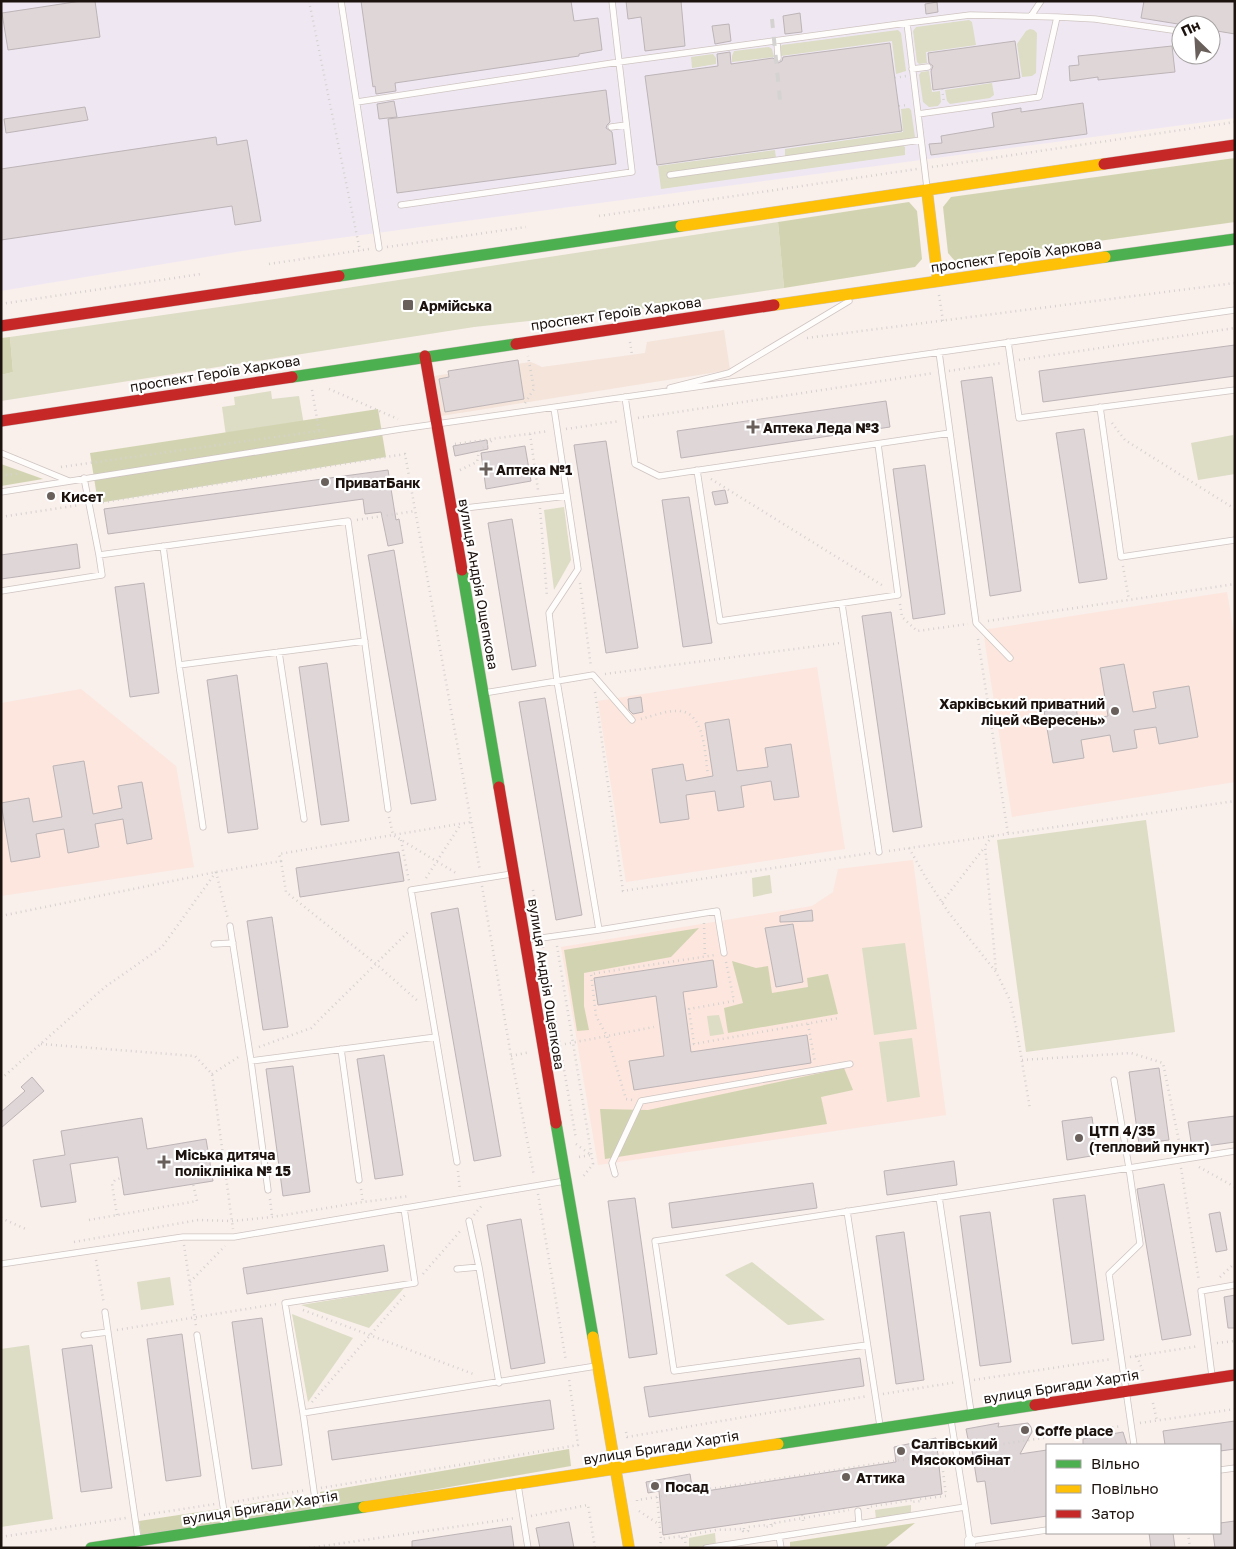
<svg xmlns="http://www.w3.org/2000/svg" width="1236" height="1549" font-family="'Golos Text',sans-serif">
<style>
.commercial{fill:#f4e4da}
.industrial{fill:#efe8f3;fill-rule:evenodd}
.built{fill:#fce6de}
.green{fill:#dcddc4}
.forest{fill:#d2d4b1}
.building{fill:#dfd6d8;stroke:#bcb4b6}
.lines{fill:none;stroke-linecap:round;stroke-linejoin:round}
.lane-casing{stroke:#cec4c0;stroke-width:7}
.street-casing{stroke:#cec4c0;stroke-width:12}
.fast-casing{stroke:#cec4c0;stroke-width:12}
.slow-casing{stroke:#cec4c0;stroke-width:12}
.jam-casing{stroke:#cec4c0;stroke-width:12}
.path{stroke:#d4d1cf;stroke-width:2.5;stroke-dasharray:1 4;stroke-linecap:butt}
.lane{stroke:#fefdfc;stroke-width:5.5}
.street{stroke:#fefdfc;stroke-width:11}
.fast{stroke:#4caf50;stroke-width:11}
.slow{stroke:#ffc107;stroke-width:11}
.jam{stroke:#c62828;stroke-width:11}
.rail{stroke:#d5d3d2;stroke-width:4;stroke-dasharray:9 9;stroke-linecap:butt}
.poi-dot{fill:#695f5b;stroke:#fff;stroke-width:2}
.labels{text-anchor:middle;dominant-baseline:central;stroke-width:4.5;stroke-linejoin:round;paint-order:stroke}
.street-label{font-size:14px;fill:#1c120e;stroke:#fff}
.poi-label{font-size:14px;font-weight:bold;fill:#1c120e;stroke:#fff;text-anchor:start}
</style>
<rect width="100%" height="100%" fill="#f9efeb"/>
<!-- commercial -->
<path class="commercial" d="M724 330 730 370 441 416 434 376 531 362 542 367 645 353 647 342Z"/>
<!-- industrial -->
<path class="industrial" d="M1 1H1189L1235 10V118L242 251 1 291ZM1181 25H1211V55H1181Z"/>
<!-- built -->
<path class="built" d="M1227 592 1235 640V782L1012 817 983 630Z
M817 667 845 849 626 882 598 701Z
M81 689 176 766 194 867 1 896V703Z
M913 860 946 1115 598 1165 561 947 812 906 833 892 838 869Z"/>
<!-- green -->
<path class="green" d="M969 20 972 22 976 45 926 52 927 63 919 64 917 62 913 31 916 27Z
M1030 29 1034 30 1037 33 1036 73 1032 76 1022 77 1017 44 1026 31Z
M898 30 901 33 906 71 896 74 892 41 781 56 780 48 782 45Z
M769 47 772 49 774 57 732 62V56L734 51Z
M713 54 716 58V64L692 68 691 57Z
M929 71 932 92 940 91 941 102 938 106 929 107 923 102 919 75 921 72Z
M992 83 994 95 990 98 950 104 947 101 945 90Z
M909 108 911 110 915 137 913 140 785 157V149L903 132 901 109Z
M902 145 905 147V155L661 189 658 166 775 150 776 158 668 173 669 178Z
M778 222 784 288 641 309 474 327 1 401V375L13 372 10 337 268 300Z
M271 391 272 399 299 396 304 425 226 436 222 407 235 405 234 397Z
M1233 435 1235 447V474L1198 480 1191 443Z
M564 507 571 560 554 590 544 510Z
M1146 820 1175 1032 1026 1052 997 840Z
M770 875 772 893 753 897 752 878Z
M905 943 917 1029 874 1035 862 948Z
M719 1015 724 1034 710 1036 707 1016Z
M912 1038 920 1097 887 1102 879 1042Z
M752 1262 825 1320 788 1325 725 1275Z
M170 1277 174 1305 141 1310 137 1282Z
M404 1288 369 1328 301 1305Z
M292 1314 353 1338 308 1402Z
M29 1345 53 1519 1 1527V1349Z
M911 1505V1514L876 1519 875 1510Z
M715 1533 716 1545 689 1548V1538Z"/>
<!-- forest -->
<path class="forest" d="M1235 158V222L955 261 948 253 943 207 951 197Z
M909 202 917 211 922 259 915 267 784 288 778 222Z
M10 337 13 372 1 375V338Z
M378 409 386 457 98 503 90 453Z
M1 464 43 479 1 486Z
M699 928 671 957 584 973V1006L589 1030 577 1031 564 950Z
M732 961 756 968 768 966 772 993 808 987 807 978 828 974 838 1014 728 1033 724 1008 743 1003Z
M844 1068 853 1090 821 1097 827 1124 605 1159 600 1109 648 1110Z
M569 1449 571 1466 323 1509 320 1492Z
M308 1495 311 1510 232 1522 230 1507Z
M219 1509 221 1524 141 1536 139 1521Z
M915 1523 884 1548H790V1542Z"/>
<!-- building -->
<path class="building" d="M81 1H95L100 37 8 50 2 13Z
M361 1H571L574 21 598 18 602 50 579 54V56L395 83 396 91 376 94 375 86 373 87Z
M626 1H681L685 46 645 51 641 17 628 19Z
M1144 1H1235V34L1211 30V25H1184L1141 18Z
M937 2 938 12 926 14 925 4Z
M800 13 802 32 785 34 783 16Z
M729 24 731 41 715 44 712 26Z
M1015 41 1020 78 933 90 931 71 933 66 929 63 928 53Z
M890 43 902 131 657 165 645 76 718 66 717 54 730 52 731 64 773 58 778 63 782 61 783 57Z
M1172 46 1175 72 1098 80V77L1070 81 1069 66 1079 65 1078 56Z
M606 90 610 122 607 125 606 128 612 132 616 164 397 193 388 119Z
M394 101 397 117 379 119 377 104Z
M1083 103 1087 134 931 155 929 144 942 143 941 136 994 127 992 113 1021 108V112Z
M85 107 88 120 6 133 4 119Z
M216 137 217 145 247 140 261 221 235 225 232 206 1 240V169Z
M1235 345V376L1043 402 1039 371Z
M518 360 524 399 445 412 439 379 449 377 448 371Z
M992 377 1021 591 990 596 961 381Z
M886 401 890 427 681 458 677 431Z
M1084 429 1107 579 1079 583 1056 433Z
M487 440 488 449 455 456 453 446Z
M606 441 638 648 606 653 574 445Z
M525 446 531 481 486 489 481 453Z
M925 465 945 614 913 619 893 469Z
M388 470 396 520 399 519 403 543 388 546 381 512 365 514 363 499 108 534 104 509Z
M725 490 728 503 715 505 712 492Z
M689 497 712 643 683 647 662 500Z
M512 519 536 666 512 670 488 523Z
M77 544 80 568 1 579V555Z
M394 550 436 800 411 804 368 555Z
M144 583 159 693 130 697 115 587Z
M891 612 922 827 893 832 862 616Z
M327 663 349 821 321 825 299 667Z
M1124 664 1133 712 1156 708 1153 692 1189 686 1198 737 1159 744 1156 727 1134 730 1137 748 1113 752 1110 735 1081 740 1084 758 1053 763 1044 711 1076 706 1078 721 1108 716 1100 668Z
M237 675 258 829 228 833 207 680Z
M641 697 643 712 633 714 629 710 628 699Z
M545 698 582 915 556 920 519 702Z
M729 719 737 771 768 767 765 748 791 744 799 797 774 800 771 781 741 786 744 807 718 811 715 791 686 795 689 819 660 823 652 769 683 764 686 781 713 776 705 723Z
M84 761 93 814 122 808 118 786 142 782 152 839 127 844 123 819 95 824 99 847 68 853 64 829 36 834 40 857 11 862 1 803 29 798 33 822 62 817 53 766Z
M399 852 404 881 300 897 296 868Z
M458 908 501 1156 474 1161 431 913Z
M812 910 813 921 780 922V916Z
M272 917 288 1027 263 1030 247 921Z
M793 924 803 982 776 987 765 928Z
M713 960 717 987 683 992 691 1052 807 1035 811 1063 634 1090 629 1061 664 1056 656 996 598 1005 594 978Z
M384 1055 403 1175 375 1179 357 1059Z
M293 1066 310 1192 283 1196 266 1069Z
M1159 1068 1169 1140 1139 1144 1129 1072Z
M32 1077 44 1091 1 1128V1112L25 1091 21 1087Z
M1235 1116V1142L1192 1148 1188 1122Z
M1092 1117 1097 1155 1067 1160 1062 1121Z
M142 1118 147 1149 206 1139 213 1181 124 1195 118 1157 70 1164 76 1202 41 1207 33 1160 65 1155 61 1131Z
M954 1161 957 1185 887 1195 884 1171Z
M813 1183 817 1208 672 1228 669 1203Z
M1164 1184 1191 1335 1162 1340 1137 1189Z
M1085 1195 1104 1340 1072 1344 1053 1199Z
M635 1198 657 1354 629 1358 608 1201Z
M990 1212 1011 1362 980 1366 960 1216Z
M1220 1212 1227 1250 1216 1252 1209 1214Z
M521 1219 545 1363 511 1369 487 1225Z
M904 1232 924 1380 896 1384 876 1236Z
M384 1245 388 1271 247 1294 243 1268Z
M1235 1295V1328H1228L1224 1297Z
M262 1318 282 1465 252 1469 232 1322Z
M182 1334 201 1476 166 1481 147 1339Z
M92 1345 112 1488 81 1492 62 1349Z
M860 1358 864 1386 649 1417 644 1387Z
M550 1400 554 1429 332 1460 328 1431Z
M1235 1421V1449L1220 1451V1445H1165L1163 1431Z
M999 1423 998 1427 1028 1423 1031 1427 1032 1432 1020 1454 1047 1450V1516L991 1524 985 1481 977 1482 971 1444H969L966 1429Z
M1123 1432 1127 1445H1083V1439Z
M936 1438 942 1494 663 1535 659 1491 648 1493 646 1482 690 1474 693 1493 896 1462 894 1447Z
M1235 1521V1548H1215L1213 1533H1220V1523Z
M569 1522 574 1548H540L536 1528Z
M511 1526 514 1548H412V1541Z
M1149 1533H1173L1175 1548H1151Z"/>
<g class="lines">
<!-- lane casing -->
<g class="lane-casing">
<path id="lane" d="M341 1 379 248
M1031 16 1041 1
M1057 17 1095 19 1179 31
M907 23 970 15 1057 17 1039 97 918 114
M777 41 778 58
M912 69 928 67
M357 102 619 62 612 1
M611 127 626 125
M670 175 921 140
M401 205 632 172 619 62 907 23 927 188
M1008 342 1019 418 1235 390
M939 352 976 623 1010 658
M670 388 729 373 849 301
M625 397 635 464 659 476 950 433
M1100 407 1121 557 1235 540
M1 453 69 481
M697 470 720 621 898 595 878 444
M84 478 99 555 348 521 388 809
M1 492 401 429 1235 310
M465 508 567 496
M163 546 179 665 365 641
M1 591 102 575 99 555
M842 604 879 852
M279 652 304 819
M179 665 203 827
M484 693 557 681 549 613 578 569 554 408
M230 926 251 1061 436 1037
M599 930 717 911 724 953
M527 940 599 930 557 681 593 675 632 720
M214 944 233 943
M341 1049 359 1180
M251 1061 268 1190
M457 1162 411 890 512 874
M615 1174 612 1163 641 1101 850 1064
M939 1197 971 1412
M847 1211 880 1426
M469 1221 479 1267 499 1383
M1 1264 183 1237H234L565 1181
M457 1269 479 1267
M105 1312 138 1539
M84 1335 108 1332
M197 1335 226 1525
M867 1345 674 1371 655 1241 1129 1168 1114 1080
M1212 1376 1201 1291 1235 1285
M303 1413 285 1303 415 1283 404 1208
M1134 1445 1109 1274 1140 1244 1129 1168 1235 1151
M1220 1470 1235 1468
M518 1485 528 1548
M965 1507 970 1541 1047 1530
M858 1511 859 1524
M317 1513 303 1413 596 1366
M779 1536 781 1548
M706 1548 965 1507 951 1420"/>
</g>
<!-- street casing -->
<g class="street-casing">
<path id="street" d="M970 1548V1541"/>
</g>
<!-- fast casing -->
<g class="fast-casing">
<path id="fast" d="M1105 257 1235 239
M339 276 681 226
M292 377 516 344
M462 570 499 787
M556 1123 593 1337
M778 1444 1035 1405
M91 1548 364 1507"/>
</g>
<!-- slow casing -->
<g class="slow-casing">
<path id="slow" d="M927 191 938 281
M681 226 1104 164
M774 305 1105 257
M593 1337 629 1548
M364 1507 778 1444"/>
</g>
<!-- jam casing -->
<g class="jam-casing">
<path id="jam" d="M1104 164 1235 145
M1 326 339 276
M516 344 774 305
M425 356 462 570
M1 421 292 377
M499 787 556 1123
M1035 1405 1235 1375"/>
</g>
<!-- path -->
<path class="path" d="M309 1 360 251
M895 78 906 76
M942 89 944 102
M899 106 907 105
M932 167 1235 122
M599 216 917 169
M387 247 526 227
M269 264 369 249
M939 295 943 321
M1 304 201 274
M807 338 1235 283
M630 342 632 355
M1019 360 1235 328
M949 371 1001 363
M329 389 398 419
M312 390 319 430
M525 403 534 389 528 356
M638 418 934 373
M1112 423 1125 440 1235 509
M566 429 620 421
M530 434 538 490
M455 444 549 431
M61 467 326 430
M460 470 477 462 479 451 494 439
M1 476 21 473
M711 479 885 587
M98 503 405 454 480 871
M540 508 547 597
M1 517 80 505
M357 520 415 511
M1123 566 1129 600
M580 583 591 667
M900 604 902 617 917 631 968 624
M988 621 1235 584
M978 639 1008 834
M605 674 840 643
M595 692 623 891 871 853
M641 719C653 716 667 710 680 711 705 713 705 756 708 775
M389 817 393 835 456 873
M992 836 985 846 996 971
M401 840 409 881
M909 848 926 878 949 913 996 972 1010 1000 1016 1026 1030 1109
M889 851 1235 801
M281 861 286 892 376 964 419 1002
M216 872 228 919
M426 878 461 824
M482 886 511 1056 534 1176
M533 890 540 929
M942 902 984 848
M1 916 216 872 281 861 279 854 471 822
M704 923 705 956
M557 946 593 1164 582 1178
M543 947 576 1139
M726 962 734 1001 689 1009 694 1044 839 1018
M808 1024 815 1062
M41 1044 195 1056 212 1074 233 1229
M560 1045 654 1027
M259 1047 311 1028 408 932
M511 1056 530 1052
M1022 1060 1131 1053 1163 1063 1181 1151
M212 1074 240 1056
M1 1079 105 987 162 947 216 872
M632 1100 626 1099 607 1036 596 1016 591 974 715 955
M576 1144 591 1155
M579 1157 591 1155
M1199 1167 1235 1187
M1181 1168 1199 1281
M458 1171 460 1191
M361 1189 363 1203
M538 1194 566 1361
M270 1199 272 1216
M117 1215 112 1184 115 1180 121 1178
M474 1215 483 1204
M1 1218 28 1230
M89 1220 197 1201 193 1184
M74 1242 198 1220 232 1221 272 1217 363 1202 410 1196
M184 1245 196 1326
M96 1260 104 1304
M423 1274 462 1229
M1220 1277 1235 1263
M190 1282 225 1246
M303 1310 476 1375
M117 1330 277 1304
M1217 1343 1235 1341
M1137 1356 1144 1374
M1130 1357 1199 1346
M974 1380 1112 1359
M883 1394 957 1382
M312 1402 405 1295
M1153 1403 1157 1421
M1140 1423 1235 1409
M626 1432 627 1437 868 1396
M964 1450 1122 1426
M321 1488 578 1445 569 1379
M657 1497 661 1539 682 1536V1538L688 1536V1535L716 1530 743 1529V1531H748V1527L766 1525V1527L775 1525V1523L849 1510
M637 1501V1500L947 1453
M233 1502 306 1490
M868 1509V1507L912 1500V1502L921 1501 920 1499 946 1496 941 1454
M639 1511 660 1525
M144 1515 215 1504
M802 1515 803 1521
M531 1516 588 1505 595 1548
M770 1519 771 1526
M744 1523V1530
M684 1532 686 1548
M1188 1533 1190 1548
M1 1537 126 1518
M309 1548 516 1518
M660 1548 661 1539"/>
<!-- lane -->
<use href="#lane" class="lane"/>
<!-- street -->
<use href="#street" class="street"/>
<!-- fast -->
<use href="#fast" class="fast"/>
<!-- slow -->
<use href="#slow" class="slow"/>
<!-- jam -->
<use href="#jam" class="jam"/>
<!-- rail -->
<path class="rail" d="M772 19 780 100"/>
</g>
<!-- markers -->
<g class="poi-dot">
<rect x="402" y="299" width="12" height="12" rx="2.5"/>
<path d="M750.5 419.5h5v5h5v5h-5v5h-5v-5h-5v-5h5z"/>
<path d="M483.5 461.5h5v5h5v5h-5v5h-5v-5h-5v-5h5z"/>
<circle cx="325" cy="482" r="5"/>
<circle cx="51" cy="496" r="5"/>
<circle cx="1115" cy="711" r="5"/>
<circle cx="1079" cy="1138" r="5"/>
<path d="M161.5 1154.5h5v5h5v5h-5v5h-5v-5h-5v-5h5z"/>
<circle cx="1025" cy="1430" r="5"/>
<circle cx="901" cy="1451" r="5"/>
<circle cx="846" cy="1477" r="5"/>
<circle cx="655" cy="1486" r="5"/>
</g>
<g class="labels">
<!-- street labels -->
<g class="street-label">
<text transform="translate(1016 255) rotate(-8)">проспект Героїв Харкова</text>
<text transform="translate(616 313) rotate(-8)">проспект Героїв Харкова</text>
<text transform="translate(215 373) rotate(-9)">проспект Героїв Харкова</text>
<text transform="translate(479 584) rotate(80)">вулиця Андрія Ощепкова</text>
<text transform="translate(547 984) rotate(81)">вулиця Андрія Ощепкова</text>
<text transform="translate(1061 1386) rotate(-9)">вулиця Бригади Хартія</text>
<text transform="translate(661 1447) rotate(-9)">вулиця Бригади Хартія</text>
<text transform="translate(260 1507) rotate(-9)">вулиця Бригади Хартія</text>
</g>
<!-- poi labels -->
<g class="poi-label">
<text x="419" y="305">Армійська</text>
<text x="763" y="427">Аптека Леда №3</text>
<text x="496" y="469">Аптека №1</text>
<text x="335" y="482">ПриватБанк</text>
<text x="61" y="496">Кисет</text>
<text x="1105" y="703" text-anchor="end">Харківський приватний<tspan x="1105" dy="16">ліцей «Вересень»</tspan></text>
<text x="1089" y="1130">ЦТП 4/35<tspan x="1089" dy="16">(тепловий пункт)</tspan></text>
<text x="175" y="1154">Міська дитяча<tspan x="175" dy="16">поліклініка № 15</tspan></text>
<text x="1035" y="1430">Coffe place</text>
<text x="911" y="1443">Салтівський<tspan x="911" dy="16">Мясокомбінат</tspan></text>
<text x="856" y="1477">Аттика</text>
<text x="665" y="1486">Посад</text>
</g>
</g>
<!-- border -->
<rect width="1236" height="1549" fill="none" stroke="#1c120e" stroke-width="5"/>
<!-- legend -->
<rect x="1046" y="1444" width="175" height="90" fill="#ffffff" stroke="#a4a09f"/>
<rect x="1056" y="1460" width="25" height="8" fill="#4caf50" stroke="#a4a09f"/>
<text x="1091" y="1469" font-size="15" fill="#1c120e">Вільно</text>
<rect x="1056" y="1485" width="25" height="8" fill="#ffc107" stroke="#a4a09f"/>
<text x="1091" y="1494" font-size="15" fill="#1c120e">Повільно</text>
<rect x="1056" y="1510" width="25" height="8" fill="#c62828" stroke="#a4a09f"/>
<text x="1091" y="1519" font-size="15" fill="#1c120e">Затор</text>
<!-- north arrow -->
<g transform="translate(1196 40) rotate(335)"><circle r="24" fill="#ffffff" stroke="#a4a09f"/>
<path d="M0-4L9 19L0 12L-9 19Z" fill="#695f5b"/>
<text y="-8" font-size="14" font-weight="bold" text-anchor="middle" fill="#1c120e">Пн</text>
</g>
</svg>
